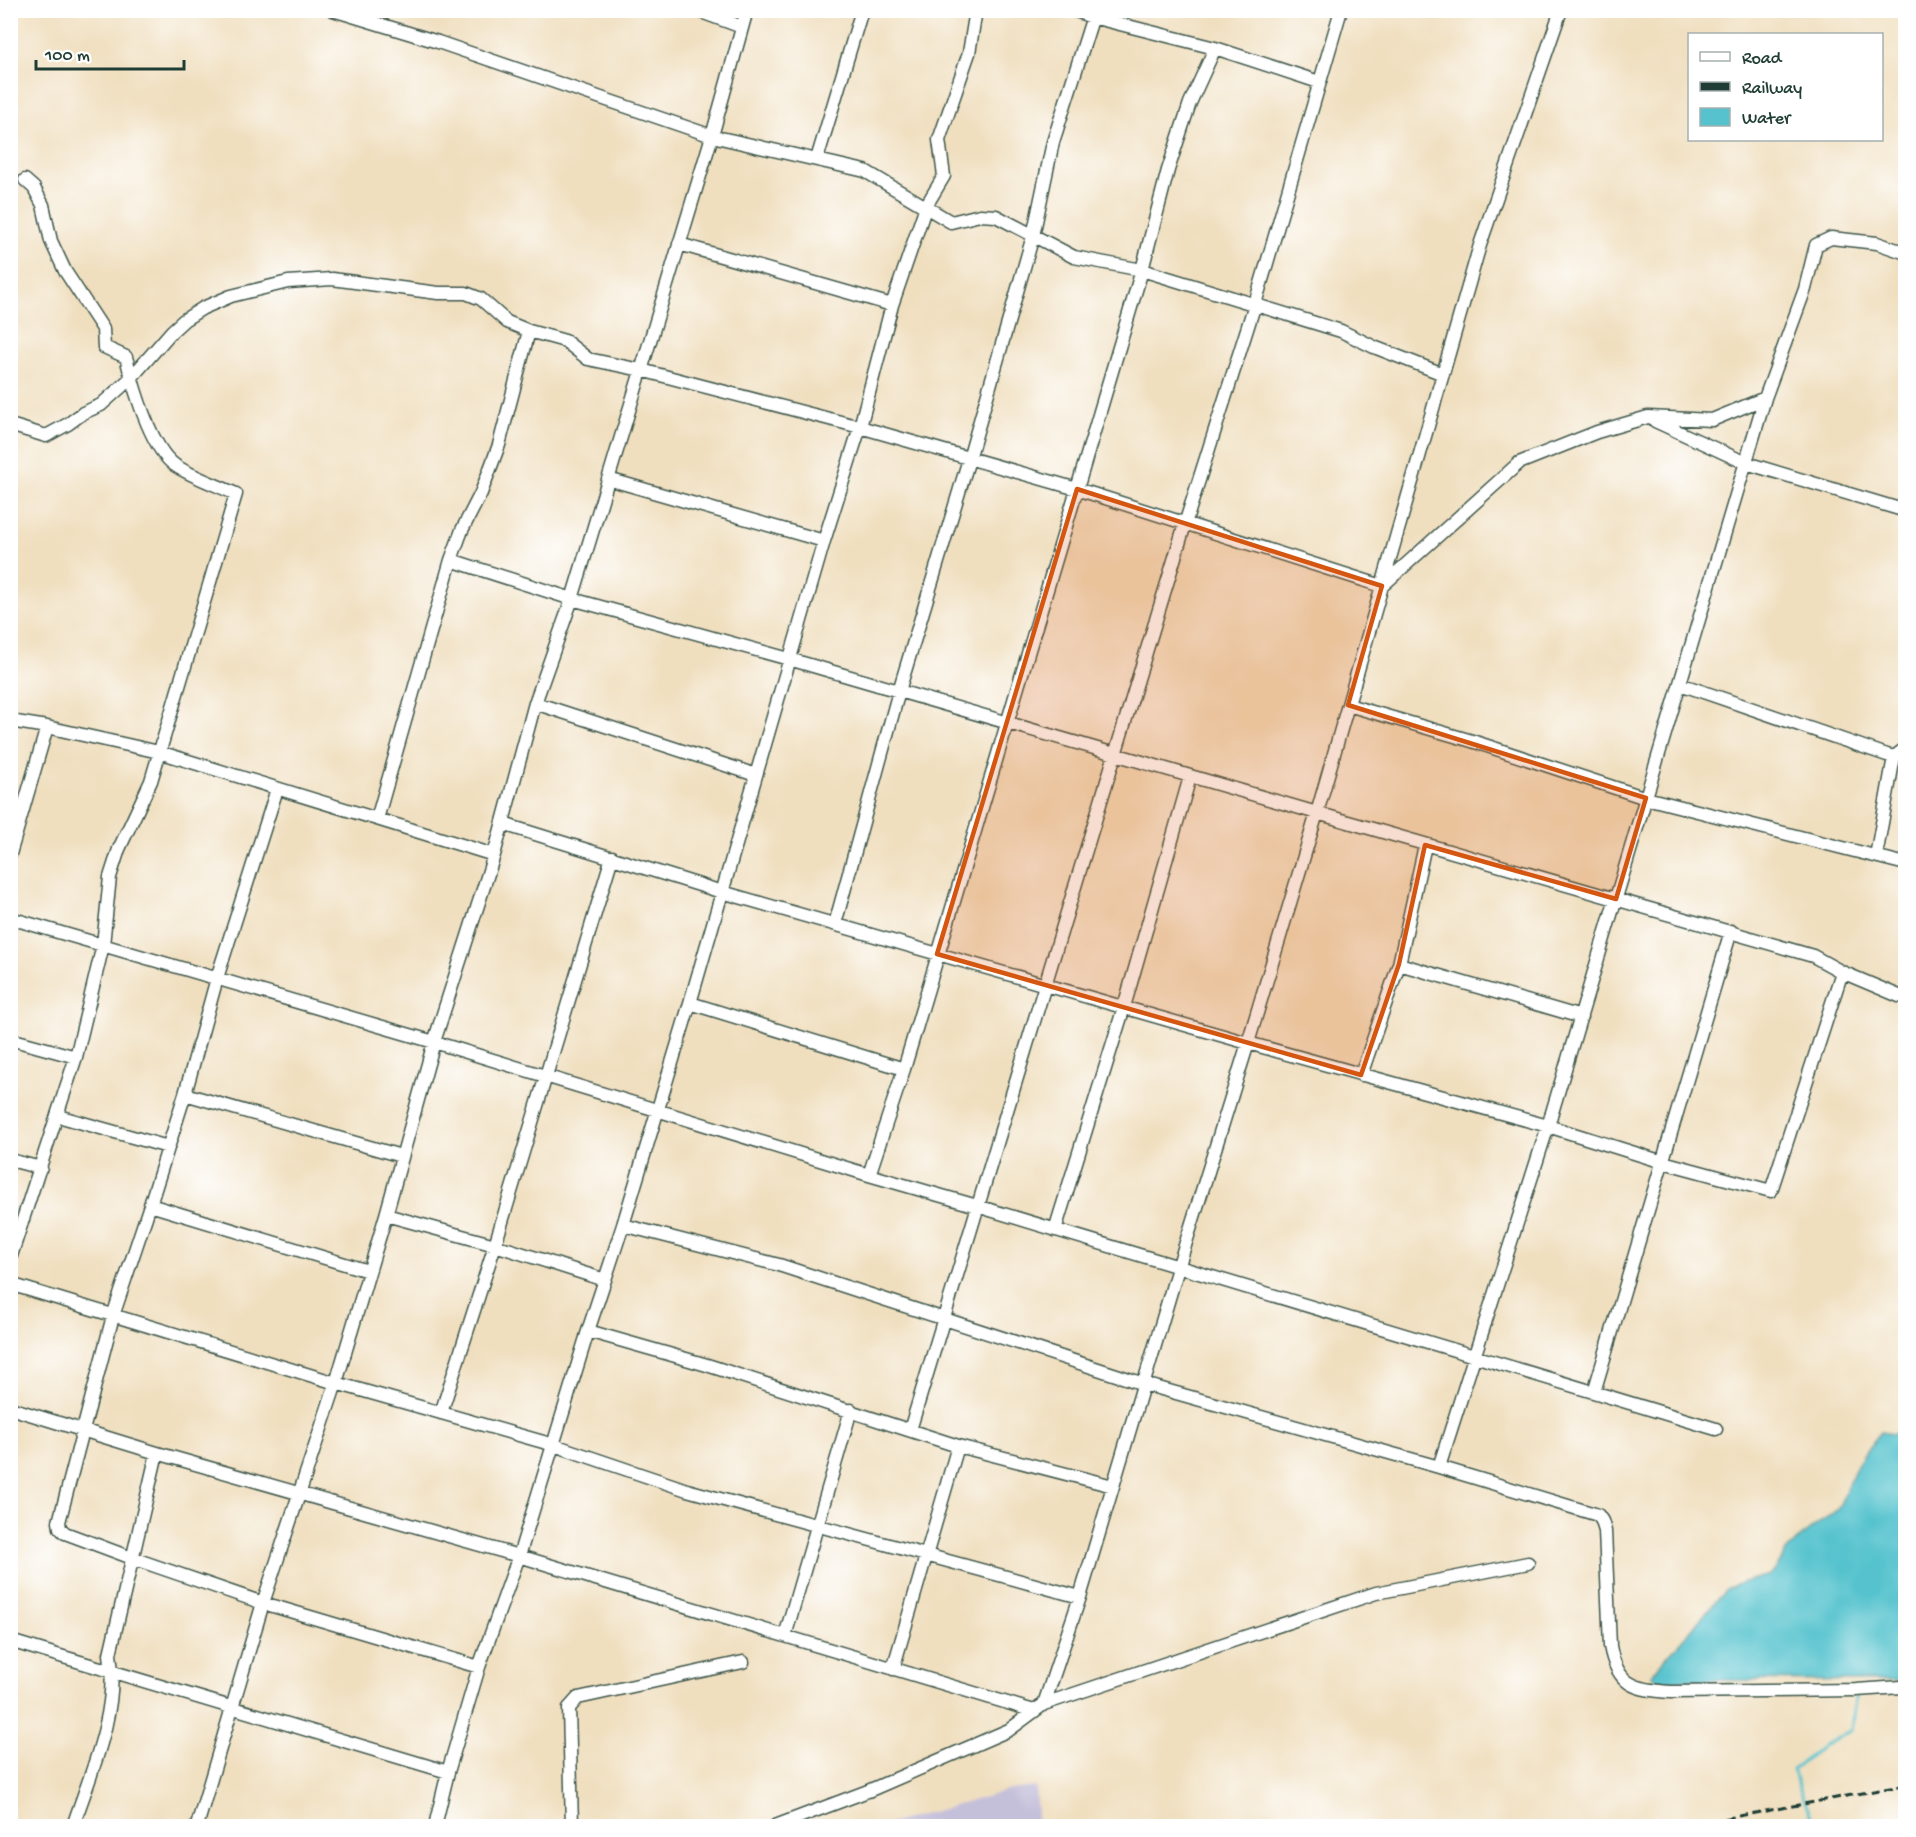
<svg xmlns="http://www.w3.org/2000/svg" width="1916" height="1837" font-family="'Gochi Hand',sans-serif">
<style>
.railway{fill:#c5c0da}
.water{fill:#55c2cd;stroke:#3a8080;stroke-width:1.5}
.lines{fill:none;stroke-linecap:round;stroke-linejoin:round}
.stream{stroke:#55c2cd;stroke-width:3}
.minor-casing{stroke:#3e5549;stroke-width:15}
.minor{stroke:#fff;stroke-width:12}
.rail{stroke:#1f3d34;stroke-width:3;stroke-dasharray:9 4.5;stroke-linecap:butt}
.marked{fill:#d45610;fill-opacity:0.2;stroke:#d45610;stroke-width:4.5;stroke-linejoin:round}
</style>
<rect width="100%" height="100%" fill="#fff"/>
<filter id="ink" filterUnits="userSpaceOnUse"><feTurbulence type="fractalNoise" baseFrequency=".0167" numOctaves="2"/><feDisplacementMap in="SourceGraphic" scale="12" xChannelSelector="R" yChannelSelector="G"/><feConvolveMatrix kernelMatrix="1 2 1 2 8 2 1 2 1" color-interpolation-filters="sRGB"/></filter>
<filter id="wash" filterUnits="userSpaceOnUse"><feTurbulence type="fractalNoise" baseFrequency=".008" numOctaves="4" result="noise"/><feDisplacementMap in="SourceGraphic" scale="24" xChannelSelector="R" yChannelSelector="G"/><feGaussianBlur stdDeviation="1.35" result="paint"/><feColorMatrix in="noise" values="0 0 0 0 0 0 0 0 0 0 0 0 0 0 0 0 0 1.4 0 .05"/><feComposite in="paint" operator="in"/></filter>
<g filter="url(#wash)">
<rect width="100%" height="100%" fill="#f0dfbf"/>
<!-- railway -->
<path class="railway" d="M1035 1787 1038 1826H882L1010 1790Z"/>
<!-- water -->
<path class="water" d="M1881 1432 1905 1436V1681L1657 1680 1651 1675 1726 1590 1743 1582 1770 1575 1777 1568 1786 1552 1799 1538 1838 1509 1857 1465 1869 1447Z"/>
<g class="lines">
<!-- stream -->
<path class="stream" d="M1815 1826 1792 1770C1810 1753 1830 1743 1851 1730L1856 1693"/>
</g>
</g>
<g filter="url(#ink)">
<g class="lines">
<!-- minor casing -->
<g class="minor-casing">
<path id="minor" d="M333 10 438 42 712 136 865 171 951 222 980 215 996 216 1074 257 1142 270 1341 331 1374 347 1443 374
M696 10 742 27
M1073 10 1092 17 1215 48
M817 159 862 10
M679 244 892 305
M1765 398 1548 1126 1439 1467 1598 1515 1602 1521 1605 1531 1610 1646C1617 1685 1634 1690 1671 1692L1856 1690 1902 1687
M1655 421 1746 463 1906 511
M10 425 46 436 68 424 83 413 101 405 131 378 172 331 184 320 203 308 231 296 288 282 332 279 438 293H466L481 299 507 322 529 331 565 341 588 359 641 370 860 427 1077 489 1382 586 1480 245 1561 10
M608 479 824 541
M451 560 572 599 789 659 1317 813 1813 956 1842 972 1899 996 1906 997
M1680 684 1887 755 1894 757 1906 748
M535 703 756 775
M1348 705 1472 741 1646 798 1906 864
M10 721 47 727 159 752 494 855
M277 789 217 978 185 1094 150 1205 113 1316 59 1522 60 1528 65 1533 132 1558 263 1603 479 1667
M377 819 451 560 462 530 481 493 499 445 529 331
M503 824 722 892 1248 1043 1548 1126 1663 1162 1771 1191 1842 972
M10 854 47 727
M1876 856 1894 757
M10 918 434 1042 869 1175 977 1206 1716 1429
M835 924 899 691 969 459 1033 236 1053 142 1095 10
M1399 964 1581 1017
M690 1003 904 1069
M10 1039 76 1057
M1361 1075 1399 964 1425 845
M185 1094 401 1156
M58 1116 168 1147
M10 1160 41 1168
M869 1175 904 1069 1077 489 1142 270 1168 170 1190 103 1215 48 1319 82
M150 1205 368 1271
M386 1215 495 1245 605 1280
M623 1225 779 1265 1144 1384 1439 1467
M1055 1230 1124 1007 1190 777
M10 1259 76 1057 103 945 110 877 119 849 151 781 236 494C217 485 193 477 176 466 151 450 133 385 126 357L104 347 103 329 65 271 51 241 43 205 34 188 25 180
M10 1284 336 1383 554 1445 687 1490 1080 1597
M588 1331 707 1365 958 1446 1113 1486
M1594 1392 1731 931
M10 1408 157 1453 519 1556 1034 1711
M441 1413 495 1245 612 857
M910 1430 1185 524 1255 304 1341 10
M785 1636 851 1410
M10 1641 448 1772
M893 1669 958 1446
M1044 1704 1376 1593 1528 1563
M73 1826C91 1772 119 1711 110 1654L157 1453
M197 1826 263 1603 336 1383 386 1215 434 1042 494 855 535 703 572 599 712 136 747 10
M435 1826 448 1772 479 1667 519 1556 588 1331 623 1225 690 1003 824 541 860 427 892 305 926 206 944 176 939 140 969 53 976 10
M572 1826 569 1708 578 1698 743 1662
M775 1826 868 1791 1009 1730 1044 1704 1080 1597 1178 1268 1248 1043 1317 813 1382 586 1519 463 1597 432 1648 417 1712 420 1765 398 1805 289 1816 245 1831 238 1877 243 1906 253"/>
</g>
<!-- minor -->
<use href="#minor" class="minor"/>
<!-- rail -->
<path class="rail" d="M1685 1826 1906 1785"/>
</g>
</g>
<!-- marked area -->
<path class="marked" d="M1077 489 1382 586 1348 705 1646 798 1616 899 1425 845 1399 964 1361 1075 937 954Z"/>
<!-- margin -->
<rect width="1916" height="1837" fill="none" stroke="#fff" stroke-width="36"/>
<!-- legend -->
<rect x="1688" y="33" width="195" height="108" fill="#ffffff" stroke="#a5b1ae" stroke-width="1.5"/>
<rect x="1700" y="52" width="30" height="9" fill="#ffffff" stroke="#a5b1ae" stroke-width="1.5"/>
<text x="1742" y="63" font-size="18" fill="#1f3d34">Road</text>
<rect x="1700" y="82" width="30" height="9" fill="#1f3d34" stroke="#a5b1ae" stroke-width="1.5"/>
<text x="1742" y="93" font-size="18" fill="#1f3d34">Railway</text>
<rect x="1700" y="108" width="30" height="18" fill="#55c2cd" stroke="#a5b1ae" stroke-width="1.5"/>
<text x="1742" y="123" font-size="18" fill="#1f3d34">Water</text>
<!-- scale -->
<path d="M36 60v9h148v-9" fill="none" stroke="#1f3d34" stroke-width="3"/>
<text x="45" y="60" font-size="18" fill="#1f3d34" stroke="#ffffff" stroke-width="4.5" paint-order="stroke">100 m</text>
</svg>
